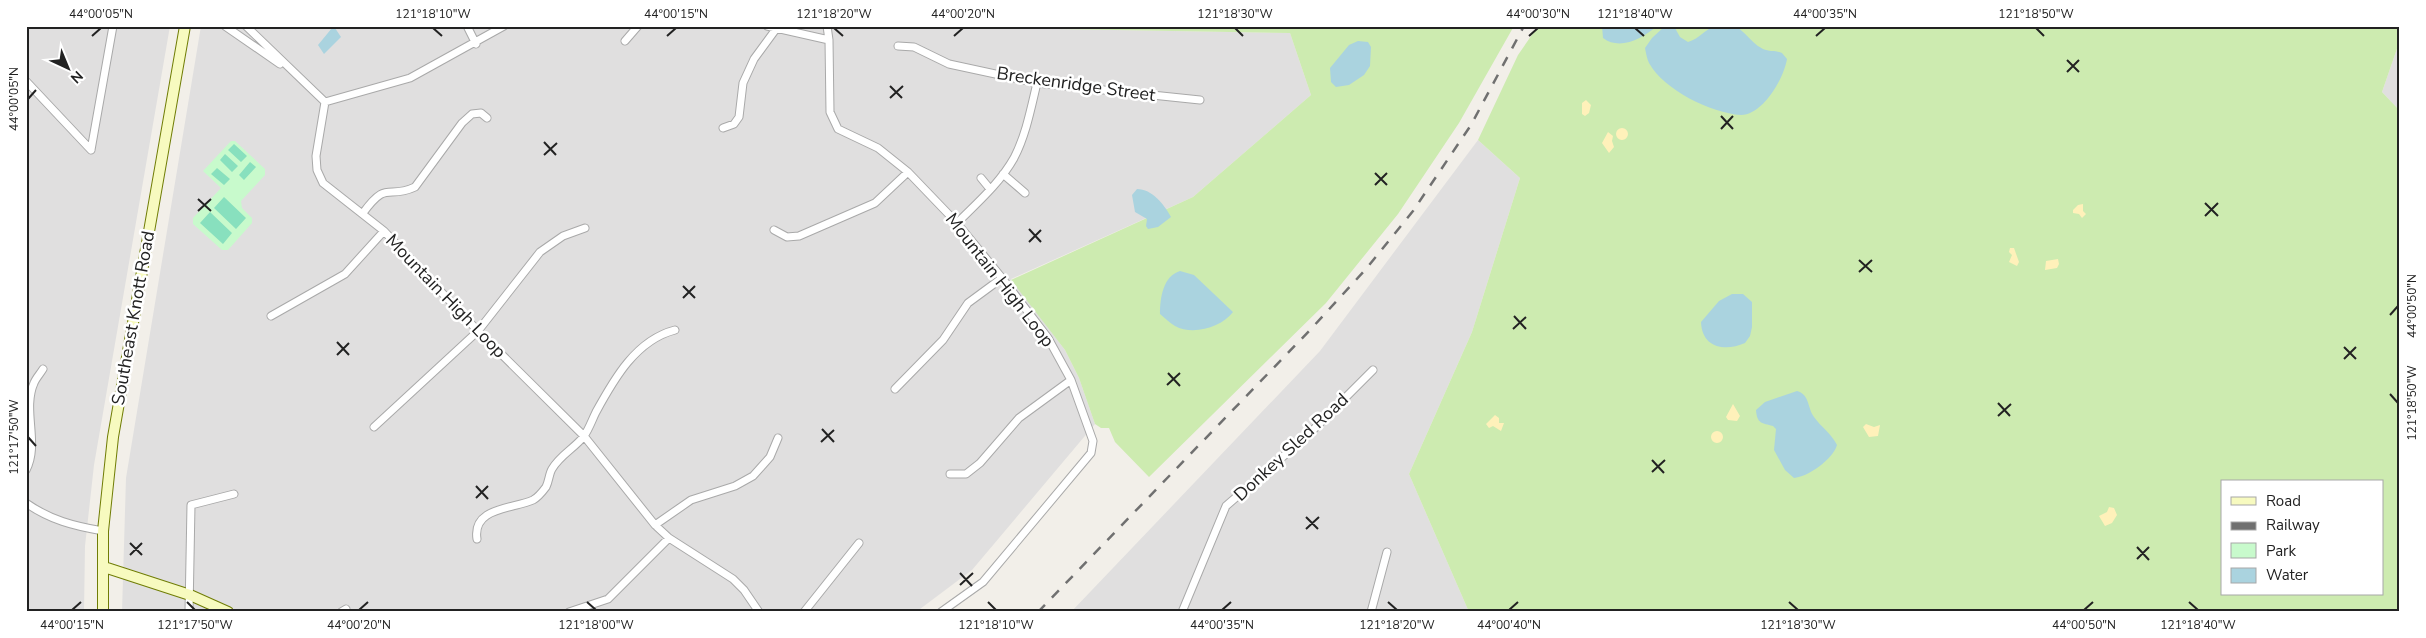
<svg xmlns="http://www.w3.org/2000/svg" width="2426" height="638" font-family="'Nunito Sans',sans-serif">
<style>
.residential{fill:#e0dfdf}
.grass{fill:#cdebb0;fill-rule:evenodd}
.sand{fill:#fff1ba}
.park{fill:#c8facc}
.pitch{fill:#88e0be}
.water{fill:#aad3df}
.lines{fill:none;stroke-linecap:round;stroke-linejoin:round}
.street-casing{stroke:#a9a9a9;stroke-width:9}
.secondary-casing{stroke:#707d05;stroke-width:12}
.street{stroke:#fff;stroke-width:7}
.secondary{stroke:#f7fabf;stroke-width:10}
.rail{stroke:#707070;stroke-width:2.5;stroke-dasharray:10 10;stroke-linecap:butt}
.ticks{fill:none;stroke:#222;stroke-width:2}
.labels{text-anchor:middle;dominant-baseline:central;stroke-width:5;stroke-linejoin:round;paint-order:stroke}
.street-label{font-size:18px;fill:#222;stroke:#fff}
.neatline{fill:none;stroke:#222;stroke-width:2}
.ticks-label{font-size:12px;text-anchor:middle;fill:#222}
</style>
<rect width="100%" height="100%" fill="#f2efe9"/>
<!-- residential -->
<path class="residential" d="M26 26H170L94 465 85 546 84 612H26Z
M201 26H1050L1058 29 1290 33 1311 95 1193 197 1011 279 1065 350 1079 378 1095 424 972 570 916 612H122L126 478Z
M2400 40V111L2382 92Z
M1478 140 1520 178 1472 332 1409 474 1469 612H1071L1320 351Z"/>
<!-- grass -->
<path class="grass" d="M1050 26H1514L1459 123 1398 214 1326 303 1149 477 1115 442 1109 428H1101L1095 424 1079 378 1065 350 1011 280 1193 197 1311 95 1290 33 1058 29Z
M1538 26H2400V40L2382 92 2400 111V612H1469L1409 474 1472 332 1520 178 1478 140 1518 55ZM2222 482H2382V594H2222Z"/>
<!-- sand -->
<path class="sand" d="M1586 100 1591 105 1589 113 1585 116 1582 114V103Z
M1616 134a6 6 0 1 1 12 0a6 6 0 1 1-12 0Z
M1608 132 1613 136 1612 141 1614 147 1609 153 1602 143Z
M2083 204V211L2086 214 2082 218 2079 214 2073 213V210L2078 205Z
M2010 248H2014L2019 262 2017 266 2009 262 2012 255 2009 252Z
M2058 259 2059 264 2057 268 2045 270 2046 261Z
M1733 404 1740 416 1737 421 1728 420 1726 417Z
M1495 415 1499 418V423H1504L1501 431 1493 426 1489 428 1486 424Z
M1866 424 1874 427 1880 425 1878 436 1869 437 1863 427Z
M1711 437a6 6 0 1 1 12 0a6 6 0 1 1-12 0Z
M2109 507 2114 508 2117 515 2112 523 2105 526 2099 516 2107 512Z"/>
<!-- park -->
<path class="park" d="M231 141H235L265 169V175L241 201 242 208 252 218V223L228 250H222L193 224V218L221 188 203 171Z"/>
<!-- pitch -->
<path class="pitch" d="M234 144 247 156 241 162 228 150Z
M225 154 238 166 232 172 220 160Z
M250 162 256 167 244 180 239 175Z
M217 168 230 179 224 185 211 174Z
M224 197 246 218 236 229 214 208Z
M210 212 232 233 223 244 200 223Z"/>
<!-- water -->
<path class="water" d="M1602 26H1657C1643 38 1620 51 1603 38Z
M1665 26 1675 28 1680 37 1688 42C1699 39 1705 29 1716 26 1742 19 1745 40 1763 49 1769 52 1776 50 1782 53L1787 59C1784 78 1763 115 1741 115 1711 113 1664 90 1649 63 1647 59 1646 53 1645 48L1652 38Z
M332 28H335L341 37 324 54 318 45Z
M1358 41 1368 42 1371 47 1370 66 1364 75 1349 85 1336 87 1331 82 1330 68 1349 45Z
M1137 189C1152 189 1164 204 1171 217L1158 227 1148 229 1146 226 1147 219 1135 212 1132 195Z
M1180 271 1194 275 1233 312C1222 327 1193 336 1175 326 1170 323 1165 318 1160 314 1160 298 1163 276 1180 271Z
M1732 294H1743L1752 302V327L1750 336 1745 343C1725 352 1702 348 1701 322L1719 301Z
M1797 391C1810 395 1807 407 1814 417 1821 427 1831 433 1837 445 1833 459 1808 477 1794 478L1785 470 1774 450 1776 429 1773 426C1762 423 1757 424 1756 410L1765 402Z"/>
<g class="lines">
<!-- street casing -->
<g class="street-casing">
<path id="street" d="M225 26 280 64
M246 26 325 102
M467 26 476 44
M767 26 829 40
M827 26 829 40 830 112 838 129 878 148 908 172 957 223 1002 278 1048 338 1071 380 1093 441 1091 453 983 582 941 612
M625 41 638 26
M898 46 914 47 949 64 1037 83 1200 100
M26 81 91 150
M325 102 316 156 317 170 323 183 384 231 478 331 584 436 655 525 669 538 733 579 744 590 759 612
M325 102 410 78 504 26
M723 128 734 124 739 117 743 83 754 59 776 29
M91 150 113 26
M1003 174 1025 193
M981 178 990 189
M363 213C388 179 387 200 415 187L462 123 472 114 481 113 487 118
M957 223C977 203 1000 183 1014 158 1026 135 1031 108 1037 83
M774 230 787 237 799 236 875 203 908 172
M271 316 345 274 384 231
M895 389 943 340 968 303 1002 278
M374 427 478 331 540 252 563 236 585 228
M26 470C40 444 22 410 34 383 36 378 40 374 43 369
M950 474H966L980 463 1019 418 1071 380
M26 503C50 520 74 526 103 531
M655 525 691 500 735 486 753 476 770 457 778 438
M477 539C472 507 513 509 533 500 537 498 543 491 546 487 549 481 549 474 552 469 560 455 575 448 584 436 589 429 592 420 596 412 614 379 636 340 675 330
M189 612 191 505 234 494
M341 612 346 609
M569 612 608 599 669 538
M804 612 859 543
M1182 612 1226 506 1309 434 1373 370
M1371 612 1387 552"/>
</g>
<!-- secondary casing -->
<g class="secondary-casing">
<path id="secondary" d="M104 567 190 595 228 612
M103 612V531L113 437 185 26"/>
</g>
<!-- street -->
<use href="#street" class="street"/>
<!-- secondary -->
<use href="#secondary" class="secondary"/>
<!-- rail -->
<path class="rail" d="M1038 612 1311 329 1366 269 1413 211 1471 125 1524 26"/>
</g>
<!-- ticks -->
<path class="ticks" d="M433 28 442 36M834 28 843 36M1235 28 1243 36M1635 28 1644 36M2036 28 2044 36M92 36 101 28M667 36 676 28M954 36 963 28M1529 36 1538 28M1816 36 1825 28M2067 60 2079 72M2067 72 2079 60M890 86 902 98M890 98 903 86M28 99 36 90M1721 116 1733 129M1721 129 1733 116M544 142 556 155M544 155 557 143M1375 173 1387 185M1375 185 1387 173M198 199 211 211M2205 203 2218 216M198 211 211 199M2205 216 2218 203M1029 229 1041 242M1029 242 1041 230M1859 260 1872 272M1859 272 1872 260M683 286 695 298M683 298 695 286M2390 315 2398 306M1514 316 1526 329M1513 329 1526 317M337 342 349 355M2344 347 2356 359M337 355 349 343M2344 359 2356 347M1168 373 1180 386M1167 385 1180 373M2390 394 2398 403M1998 403 2010 416M1998 416 2011 404M822 429 834 442M28 437 36 446M821 442 834 430M1652 460 1664 473M1652 472 1665 460M476 486 488 499M476 498 488 486M1306 517 1318 529M1306 529 1319 517M130 543 142 555M2137 547 2149 560M130 555 142 543M2137 559 2149 547M960 573 972 586M960 585 973 573M187 602 195 610M587 602 596 610M988 602 996 610M1388 602 1397 610M1789 602 1798 610M2189 602 2198 610M72 610 81 602M359 610 368 602M1222 610 1231 602M1509 610 1518 602M2084 610 2093 602"/>
<g class="labels">
<!-- street labels -->
<g class="street-label">
<text transform="translate(1076 84) rotate(8)">Breckenridge Street</text>
<text transform="translate(1000 280) rotate(52)">Mountain High Loop</text>
<text transform="translate(446 296) rotate(46)">Mountain High Loop</text>
<text transform="translate(133 318) rotate(-80)">Southeast Knott Road</text>
<text transform="translate(1291 447) rotate(-43)">Donkey Sled Road</text>
</g>
</g>
<!-- border -->
<rect width="2426" height="638" fill="none" stroke="#ffffff" stroke-width="55"/>
<!-- legend -->
<rect x="2221" y="480" width="162" height="115" fill="#ffffff" stroke="#a7a7a7"/>
<rect x="2231" y="497" width="25" height="8" fill="#f7fabf" stroke="#a7a7a7"/>
<text x="2266" y="506" font-size="15" fill="#222222">Road</text>
<rect x="2231" y="522" width="25" height="8" fill="#707070" stroke="#a7a7a7"/>
<text x="2266" y="530" font-size="15" fill="#222222">Railway</text>
<rect x="2231" y="543" width="25" height="15" fill="#c8facc" stroke="#a7a7a7"/>
<text x="2266" y="556" font-size="15" fill="#222222">Park</text>
<rect x="2231" y="568" width="25" height="15" fill="#aad3df" stroke="#a7a7a7"/>
<text x="2266" y="580" font-size="15" fill="#222222">Water</text>
<!-- north arrow -->
<g transform="translate(68 68) rotate(136)" stroke="#ffffff" stroke-width="4" paint-order="stroke">
<path d="M0-4L9 19L0 12L-9 19Z" fill="#222222"/>
<text y="-8" font-size="14" font-weight="bold" text-anchor="middle" fill="#222222">N</text>
</g>
<rect x="28" y="28" width="2370" height="582" class="neatline"/>
<g class="ticks-label">
<text x="101" y="18">44°00'05"N</text>
<text x="433" y="18">121°18'10"W</text>
<text x="676" y="18">44°00'15"N</text>
<text x="834" y="18">121°18'20"W</text>
<text x="963" y="18">44°00'20"N</text>
<text x="1235" y="18">121°18'30"W</text>
<text x="1538" y="18">44°00'30"N</text>
<text x="1635" y="18">121°18'40"W</text>
<text x="1825" y="18">44°00'35"N</text>
<text x="2036" y="18">121°18'50"W</text>
<text transform="translate(14 99) rotate(-90)" y="4">44°00'05"N</text>
<text transform="translate(2412 306) rotate(-90)" y="4">44°00'50"N</text>
<text transform="translate(2412 403) rotate(-90)" y="4">121°18'50"W</text>
<text transform="translate(14 437) rotate(-90)" y="4">121°17'50"W</text>
<text x="72" y="629">44°00'15"N</text>
<text x="195" y="629">121°17'50"W</text>
<text x="359" y="629">44°00'20"N</text>
<text x="596" y="629">121°18'00"W</text>
<text x="996" y="629">121°18'10"W</text>
<text x="1222" y="629">44°00'35"N</text>
<text x="1397" y="629">121°18'20"W</text>
<text x="1509" y="629">44°00'40"N</text>
<text x="1798" y="629">121°18'30"W</text>
<text x="2084" y="629">44°00'50"N</text>
<text x="2198" y="629">121°18'40"W</text>
</g>
</svg>
